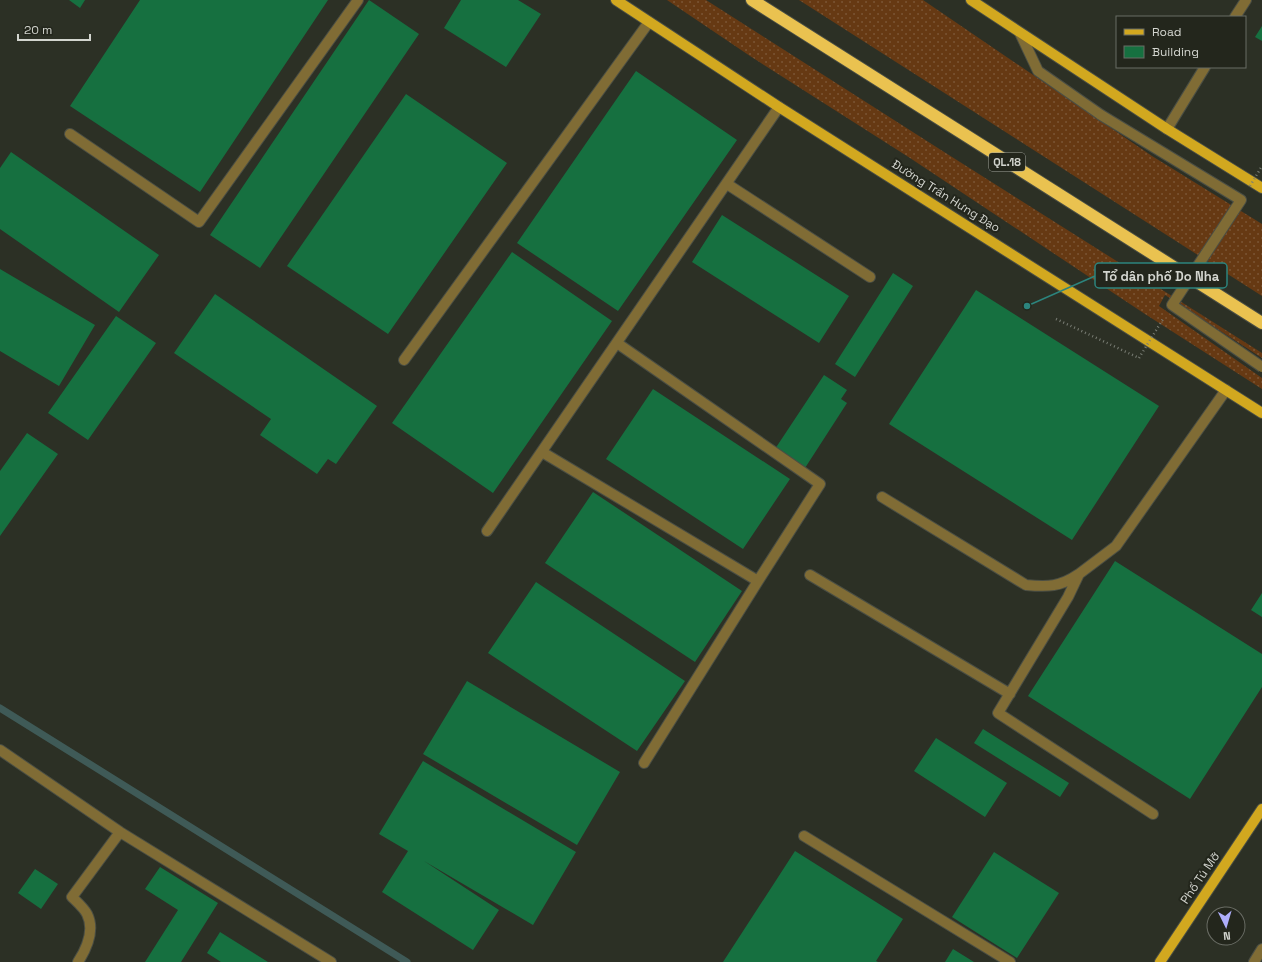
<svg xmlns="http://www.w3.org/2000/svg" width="1262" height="962" font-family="'Space Grotesk',sans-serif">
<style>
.grass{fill:url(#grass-dots)}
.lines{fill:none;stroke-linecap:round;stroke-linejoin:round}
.stream{stroke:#3f5a57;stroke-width:7}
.building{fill:#167040}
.minor-casing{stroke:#4a4e44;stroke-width:12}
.major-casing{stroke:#4a4e44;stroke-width:12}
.highway-casing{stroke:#4a4e44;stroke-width:14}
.path{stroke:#7a7e75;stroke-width:2.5;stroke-dasharray:1 3;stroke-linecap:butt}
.minor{stroke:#806c35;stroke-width:10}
.major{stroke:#d2a81f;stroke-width:10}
.highway{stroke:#eac250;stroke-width:12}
.minor-bridge-casing{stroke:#4a4e44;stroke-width:12;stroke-linecap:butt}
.path-bridge{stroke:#7a7e75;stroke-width:2.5;stroke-dasharray:1 3;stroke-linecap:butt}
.minor-bridge{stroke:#806c35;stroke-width:10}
.labels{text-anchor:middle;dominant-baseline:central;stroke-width:4;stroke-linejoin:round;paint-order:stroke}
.shield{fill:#23261c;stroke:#9ea099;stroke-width:1}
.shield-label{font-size:11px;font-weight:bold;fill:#d3d5cf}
.street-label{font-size:12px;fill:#d3d5cf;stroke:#23261c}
.leader{fill:none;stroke:#2c847d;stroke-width:1.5}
.callout-dot{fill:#2c847d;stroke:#23261c;stroke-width:1.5}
.callout{fill:#23261c;stroke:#2c847d;stroke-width:1.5}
.callout-label{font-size:13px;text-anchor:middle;font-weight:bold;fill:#d3d5cf}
</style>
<defs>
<pattern id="grass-dots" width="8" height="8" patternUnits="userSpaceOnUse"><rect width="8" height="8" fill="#663913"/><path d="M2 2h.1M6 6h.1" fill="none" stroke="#7b5534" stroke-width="1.8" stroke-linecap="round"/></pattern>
</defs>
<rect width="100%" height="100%" fill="#2c3025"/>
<!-- grass -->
<path class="grass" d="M667 0H706L941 150 1262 353V358L1165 295 1159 306 1262 378V389L1145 314 910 158 750 56Z
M799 0H923L1152 156 1262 224V296Z"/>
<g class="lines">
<!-- stream -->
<path class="stream" d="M0 708 407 962"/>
</g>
<!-- building -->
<path class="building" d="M69 0H85L80 8Z
M140 0H328L200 192 70 106Z
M369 0 419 34 260 268 210 235Z
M461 0H518L541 14 506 67 444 28Z
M1262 26V41L1255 37Z
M636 71 737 140 618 311 517 243Z
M406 94 507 163 388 334 287 266Z
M11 152 159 255 119 312 0 229V168Z
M722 215 849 296 819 343 692 262Z
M512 252 612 321 493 493 392 423Z
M0 269 95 325 59 386 0 351Z
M893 273 913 286 855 377 835 364Z
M976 290 1159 406 1072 540 889 424Z
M215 294 377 406 336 464 328 459 317 474 260 435 271 419 174 353Z
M116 316 156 343 88 440 48 413Z
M824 375 847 390 841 399 847 403 805 468 775 449Z
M653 389 790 479 743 549 606 459Z
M27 433 58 454 0 536V471Z
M593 492 742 591 695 662 545 563Z
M1115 561 1262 654V687L1190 799 1028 696Z
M536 582 685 681 637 751 488 653Z
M1262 593V617L1251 610Z
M467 681 620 772 577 845 423 754Z
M983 729 1069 783 1060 797 974 743Z
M936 738 1007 783 985 817 914 771Z
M423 761 576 852 533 925 424 861 499 910 473 950 382 892 408 851 379 834Z
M795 851 903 919 876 961 878 962H723Z
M994 852 1059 893 1017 958 952 917Z
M160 867 218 903 181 962H145L178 910 145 889Z
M35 869 58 884 41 909 18 893Z
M220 932 268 962H221L207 953Z
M953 949 974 962H945Z"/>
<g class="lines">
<!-- minor casing -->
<g class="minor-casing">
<path id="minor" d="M1235 17 1246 0
M1020 33 1038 71 1101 115
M1167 129 1205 67
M70 134 199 222 358 0
M727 184 870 277
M617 343 820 484 758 581 644 763
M404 360 649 22
M542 452 758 581
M882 497 1026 585C1048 587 1060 587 1079 574
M487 531 779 107
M810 575 1010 694
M0 750 120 832 331 962
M1153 814 998 713 1068 597 1079 574 1116 546 1226 390
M804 836 1010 962
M78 962C87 948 95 930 87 914 84 908 77 902 72 897L120 832
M1254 962 1262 949"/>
</g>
<!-- major casing -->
<g class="major-casing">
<path id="major" d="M616 0 779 107 1262 413
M971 0 1167 129 1262 188
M1160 962 1262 809"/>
</g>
<!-- highway casing -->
<g class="highway-casing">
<path id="highway" d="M752 0 1262 323"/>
</g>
<!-- path -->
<path class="path" d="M1056 319 1139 358"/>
<!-- minor -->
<use href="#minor" class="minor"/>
<!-- major -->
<use href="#major" class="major"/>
<!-- highway -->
<use href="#highway" class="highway"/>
<!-- minor-bridge casing -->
<g class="minor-bridge-casing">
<path id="minor-bridge" d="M1101 115 1241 200 1172 305 1262 367"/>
</g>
<!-- path-bridge -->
<path class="path-bridge" d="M1250 186 1262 166
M1139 358 1163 319"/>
<!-- minor-bridge -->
<use href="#minor-bridge" class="minor-bridge"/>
</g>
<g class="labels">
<!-- shield labels -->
<rect class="shield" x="989" y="153" width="36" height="18" rx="3"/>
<g class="shield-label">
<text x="1007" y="162">QL.18</text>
</g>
<!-- street labels -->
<g class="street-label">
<text transform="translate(946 196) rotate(32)">Đường Trần Hưng Đạo</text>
<text transform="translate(1200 878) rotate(-56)">Phố Tú Mỡ</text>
</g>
</g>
<!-- callouts -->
<path class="leader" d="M1027 306L1095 276"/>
<circle class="callout-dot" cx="1027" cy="306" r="4"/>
<rect class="callout" x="1095" y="263" width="132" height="25" rx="4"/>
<g class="callout-label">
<text x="1161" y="281">Tổ dân phố Do Nha</text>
</g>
<!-- legend -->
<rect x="1116" y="16" width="130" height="52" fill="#23261c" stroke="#696c64"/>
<rect x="1124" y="29" width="20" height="6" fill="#d2a81f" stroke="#696c64"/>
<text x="1152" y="36" font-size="12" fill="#d3d5cf">Road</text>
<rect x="1124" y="46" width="20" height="12" fill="#167040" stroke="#696c64"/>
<text x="1152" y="56" font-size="12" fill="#d3d5cf">Building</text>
<!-- north arrow -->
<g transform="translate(1226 926) rotate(175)"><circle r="19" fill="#23261c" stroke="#696c64"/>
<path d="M0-3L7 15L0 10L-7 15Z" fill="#aeaefa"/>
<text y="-6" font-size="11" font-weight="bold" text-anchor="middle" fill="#d3d5cf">N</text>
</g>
<!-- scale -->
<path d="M18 34v6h72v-6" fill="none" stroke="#d3d5cf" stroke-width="2"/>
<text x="24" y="34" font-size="12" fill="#d3d5cf" stroke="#23261c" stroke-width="3" paint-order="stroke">20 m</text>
</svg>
